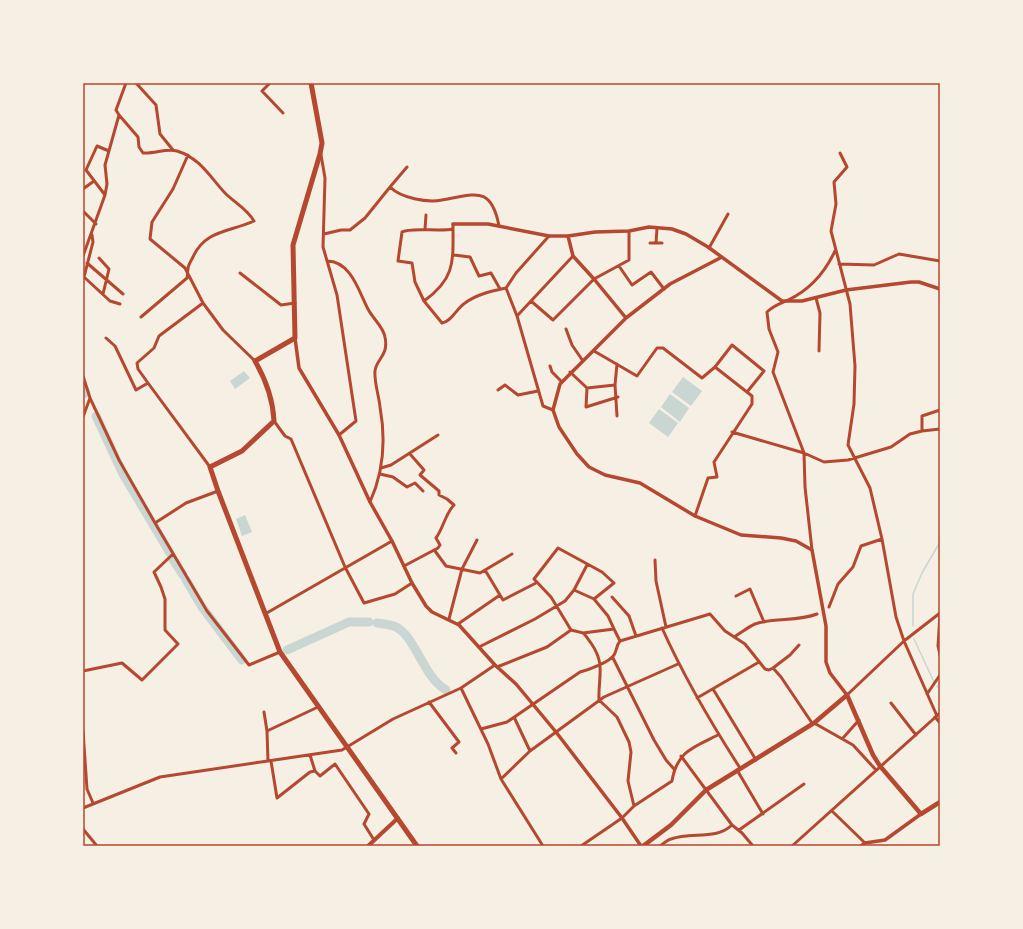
<svg xmlns="http://www.w3.org/2000/svg" width="1023" height="929" font-family="Roboto,sans-serif">
<style>
.water{fill:#c9d6d2}
.lines{fill:none;stroke-linecap:round;stroke-linejoin:round}
.stream{stroke:#c9d6d2;stroke-width:1.5}
.river{stroke:#c9d6d2;stroke-width:9}
.minor{stroke:#b5482f;stroke-width:3}
.tertiary{stroke:#b5482f;stroke-width:3.5}
.secondary{stroke:#b5482f;stroke-width:4}
.primary{stroke:#b5482f;stroke-width:4.5}
.trunk{stroke:#b5482f;stroke-width:5}
.neatline{fill:none;stroke:#b5482f;stroke-width:1.5}
</style>
<rect width="100%" height="100%" fill="#f6efe4"/>
<!-- water -->
<path class="water" d="M244 371 250 378 235 389 230 381Z
M683 377 702 391 691 406 672 392Z
M670 394 689 408 680 422 661 407Z
M659 409 678 423 668 437 649 423Z
M245 515 252 532 242 536 236 519Z"/>
<g class="lines">
<!-- stream -->
<path class="stream" d="M83 242H84
M913 626V594L922 573 940 542
M914 639 934 682
M937 686 940 689"/>
<!-- river -->
<path class="river" d="M83 386 86 393
M96 416 123 474 170 553
M172 558 183 575
M186 580 202 607 242 660
M377 623C383 624 390 624 396 627 416 637 423 677 446 690
M287 650 349 622H369"/>
<!-- minor -->
<path class="minor" d="M136 83 156 105 160 134 173 150
M270 83 262 91 283 113
M119 115 138 137 139 147 143 153C155 154 166 148 177 151 200 158 210 177 225 193 235 203 247 209 254 221 230 232 205 230 193 257 191 261 188 265 188 269 187 272 188 275 187 278L141 317
M840 153 847 167 834 182 836 204 831 231 850 304 855 366 854 404 848 445 870 488 882 539 896 617 904 641 937 716
M188 155 173 189 152 222 150 239 185 268 203 303 223 330 255 361
M321 155 325 178 323 247 337 295 356 421 339 435
M390 187 407 167
M83 189 94 181
M105 195 86 170 97 146 109 151
M83 211 96 224
M453 224C453 261 456 278 424 301L442 323C452 321 456 309 465 303 477 294 492 291 506 288L516 273 549 236
M425 229 426 215
M324 234 341 230H350L365 218 390 187C401 198 427 203 442 200 474 195 491 184 499 226
M92 235 93 242 84 277 110 301 120 304
M650 243H662
M656 243 657 228
M709 248 728 214
M454 255 470 257 479 276 491 273 500 289
M83 256 105 195 107 184 105 165 119 115 116 110 126 83
M99 258 109 269 103 294
M327 261C351 261 359 292 368 309 373 319 383 326 385 337 389 356 376 359 375 371 374 382 379 396 380 407 386 440 384 471 370 502
M87 263 123 294
M839 264 874 265 899 254 940 261
M619 266 632 285 651 272 664 289
M240 273 281 305 295 303
M506 288 517 316 543 406 553 410
M816 298 820 313 819 351
M424 301 415 282 412 263 398 261 402 232C409 227 441 232 453 229
M531 301 553 320 594 279 629 260V231
M203 303 159 336 154 348 137 363 138 369 148 383 210 467
M517 316 573 256
M566 329 572 345 583 361
M106 338 115 346 136 390 148 383
M594 351 637 376 657 348H663L702 378 715 367 752 396V404L714 462 717 477 708 478 695 516
M550 366 552 372 562 382
M715 367 732 345 764 371 747 392
M570 372 587 388 615 385 617 364
M83 376 90 398 119 460 155 523 207 611 249 665 280 652
M615 385 617 416
M587 388 586 407 618 397
M498 390 505 385 518 395 538 391
M83 417 90 398
M274 421 285 436 291 439 345 567 364 603 395 594 412 583
M922 431V416L940 410
M732 432 804 453 824 462 848 460 891 447 910 434 922 431 940 429
M381 468 391 465 438 435
M380 474 393 477 407 487 415 483 423 491
M155 523 186 503 218 491
M812 550 805 487 804 453 773 372 778 352 769 329 767 312C774 305 780 304 788 300 810 290 825 272 835 251
M435 551 446 566 480 573 512 554
M655 560 656 581 666 627
M404 566 438 548 440 545 436 538C444 527 445 514 454 505L447 499 439 495V491L420 475 424 470 410 454
M485 570 503 600 536 583
M736 596 750 589 764 622
M612 597 629 616 636 636
M594 599 608 616 614 629
M829 607 838 584 853 567 861 546 882 539
M265 614 392 541
M940 614 938 646 940 655
M449 619 462 569 477 540
M458 624 500 595
M662 628C684 677 711 723 740 768
M571 630 551 597 534 579 558 548 602 572 614 583 594 599 574 590
M583 633 614 629 620 641
M734 637C741 633 748 627 755 624 775 617 797 622 817 614
M479 647 535 619 565 601 574 590 587 565
M613 658 654 740 666 760 674 769
M497 667 547 647 571 630C575 631 580 632 583 633 586 635 589 641 591 643 606 665 598 676 599 700L617 717 629 742 631 752 628 781 634 806
M773 668 790 655 799 645
M83 671 122 663 142 680 178 644 165 630V599L161 587 154 572 173 554
M461 688 495 665
M713 689 756 760
M927 694 940 675
M847 695 904 641 940 613
M697 698 759 662
M429 702 459 742 452 748 456 753
M891 703 916 735
M264 712 267 731 268 761
M514 717 530 751
M935 717 940 723
M814 723 853 745 876 770
M481 729 507 722 580 672C588 670 610 662 614 655 617 650 616 646 620 641L710 614 725 631 745 644 765 669 769 670 773 668 781 677 812 723
M83 731 87 789 93 803
M267 731 318 707
M843 738 859 720
M681 756 732 825 742 833 753 846
M271 761 277 798 310 772 315 771 310 755
M737 770 763 814
M315 771 320 776 335 764 369 814 364 824 374 840
M501 779 530 751 604 697 678 664
M83 808 160 777 342 750 393 719 461 688 488 744 501 779 543 846
M832 811 865 843
M83 829 97 846
M739 830 804 784
M581 846 622 818 634 806 672 781C677 751 694 747 718 735
M660 846C663 844 667 840 671 839 691 831 715 841 732 825
M792 846 940 713"/>
<!-- tertiary -->
<path class="tertiary" d="M453 224H488L549 236H568L595 232 629 231 649 227 672 229 686 234 708 247 782 301H802L846 290 911 282H919L940 289
M568 236 573 256 594 279 626 318
M722 257 670 284 626 318 560 384 553 410 559 427 577 454 589 467 605 475 640 483 695 516 741 535 781 538 796 541 812 550 826 626V662L830 673 847 695
M295 338 299 368 339 435 370 502 392 541 412 583 426 606 432 612 459 625 495 665 516 684 556 732 622 818 641 846
M861 846 865 843 885 840 921 814"/>
<!-- secondary -->
<path class="secondary" d="M368 846 398 818"/>
<!-- primary -->
<path class="primary" d="M643 846 671 825 706 790 814 723 847 695 873 755 880 766 921 814 940 802"/>
<!-- trunk -->
<path class="trunk" d="M311 83 322 143 320 154 293 245 295 338 255 361C266 380 273 399 274 421L242 451 210 467 218 491 280 652 417 846"/>
</g>
<!-- border -->
<rect width="1023" height="929" fill="none" stroke="#f6efe4" stroke-width="168"/>
<rect x="84" y="84" width="855" height="761" class="neatline"/>
</svg>
